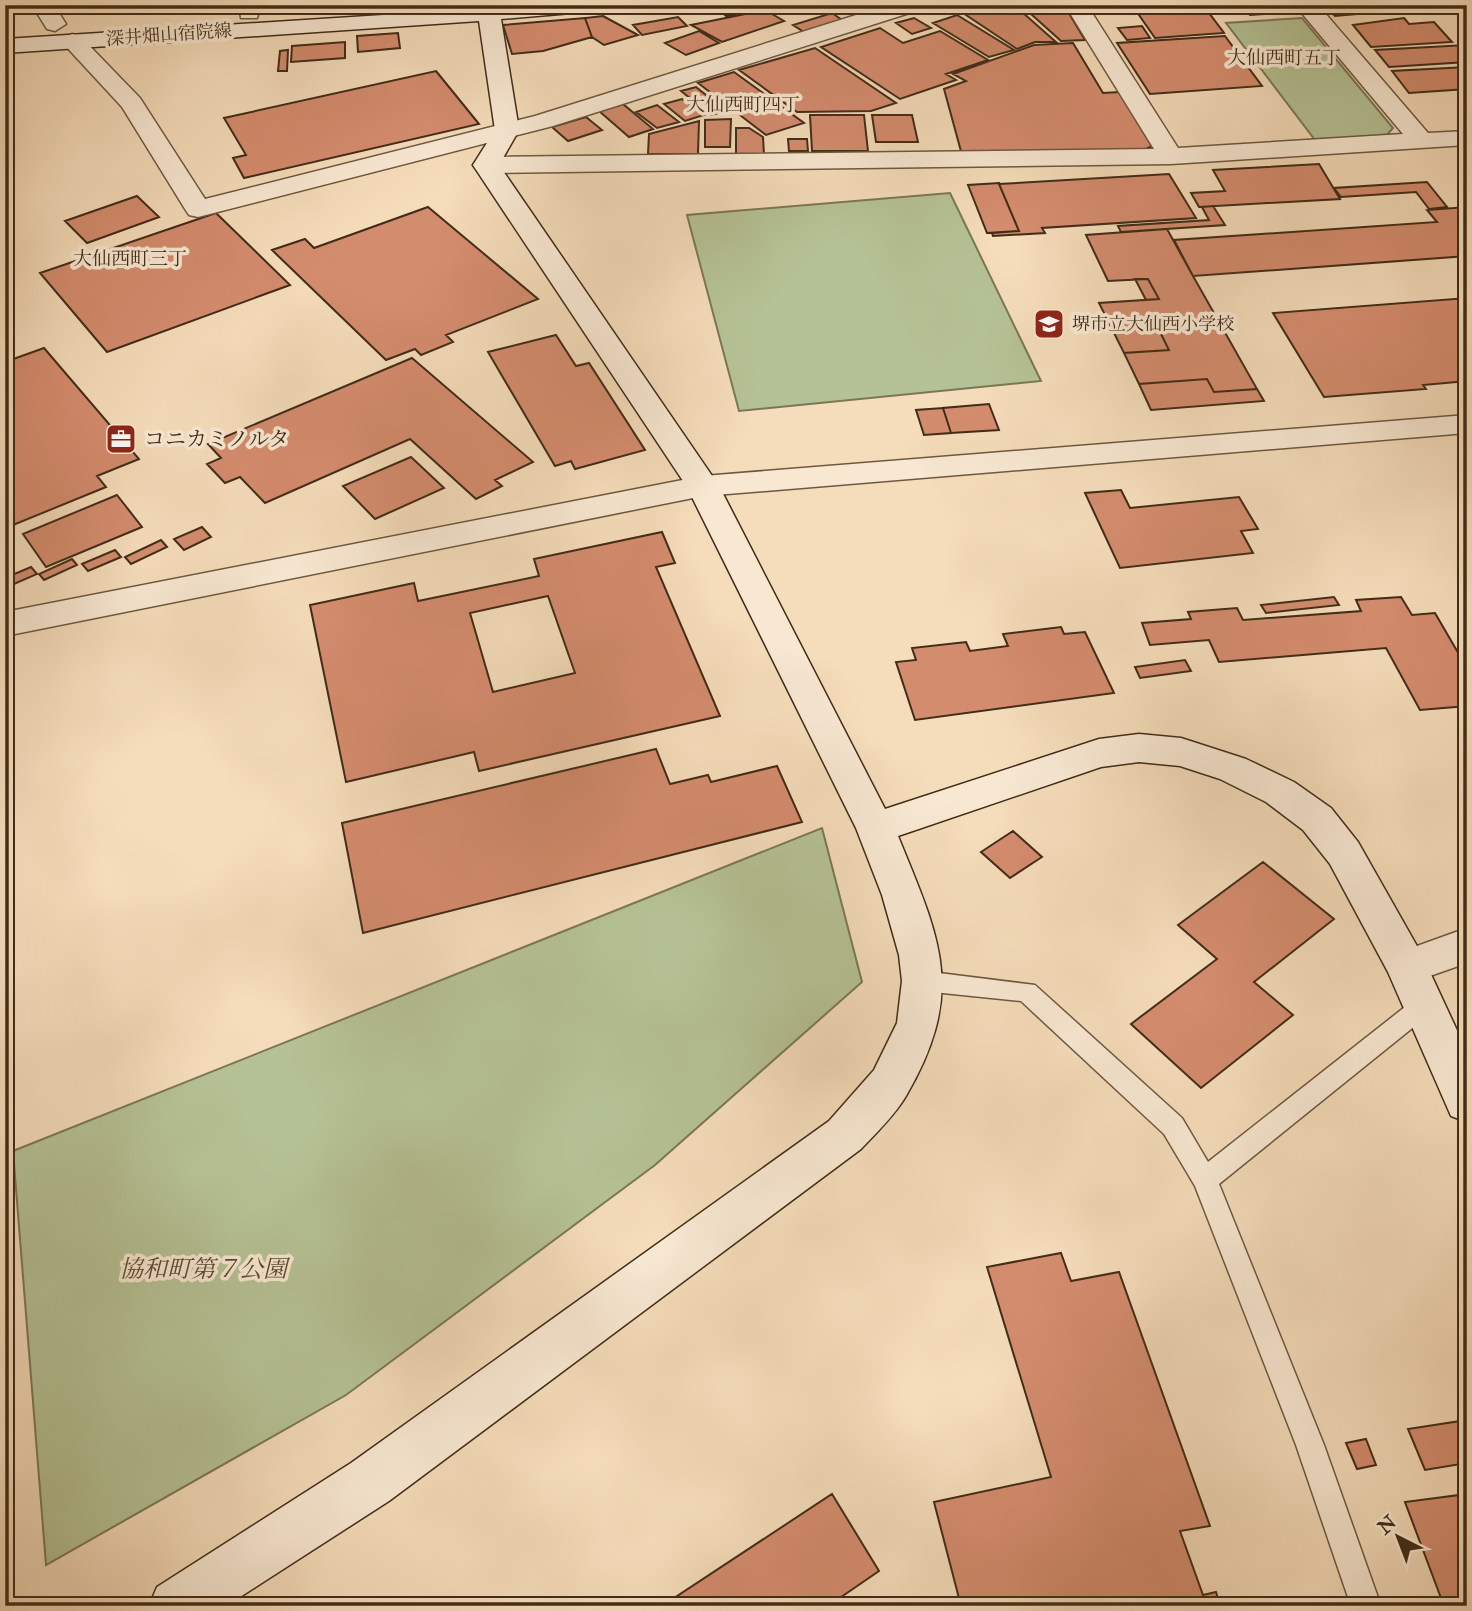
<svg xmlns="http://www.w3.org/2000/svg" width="1472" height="1611" font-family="'IM FELL Double Pica','Noto Serif JP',serif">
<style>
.green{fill:#b5c295;stroke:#7b7756;stroke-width:2}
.building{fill:#d48c6e;stroke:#412c18;stroke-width:2;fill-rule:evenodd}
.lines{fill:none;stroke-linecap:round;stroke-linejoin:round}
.lane-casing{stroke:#6e5840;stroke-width:3}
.street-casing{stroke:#6e5840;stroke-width:3}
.secondary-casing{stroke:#412c18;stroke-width:3}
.lane{fill:#f8e8d2;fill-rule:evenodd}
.street{fill:#f8e8d2;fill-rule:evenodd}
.secondary{fill:#f8e8d2;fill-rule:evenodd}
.labels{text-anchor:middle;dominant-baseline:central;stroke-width:7;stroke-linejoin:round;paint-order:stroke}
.far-street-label{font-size:18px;fill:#412c18;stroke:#f8e8d2}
.far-poi-label{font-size:18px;fill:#412c18;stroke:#f8e8d2;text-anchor:start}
.far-neighbourhood-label{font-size:19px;fill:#412c18;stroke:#f8e8d2}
.poi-label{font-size:21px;fill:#412c18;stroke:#f8e8d2;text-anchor:start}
.near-park-label{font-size:24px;font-style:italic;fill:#584a31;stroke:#f8e8d2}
</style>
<rect width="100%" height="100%" fill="#f5dcba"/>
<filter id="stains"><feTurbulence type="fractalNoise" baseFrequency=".00286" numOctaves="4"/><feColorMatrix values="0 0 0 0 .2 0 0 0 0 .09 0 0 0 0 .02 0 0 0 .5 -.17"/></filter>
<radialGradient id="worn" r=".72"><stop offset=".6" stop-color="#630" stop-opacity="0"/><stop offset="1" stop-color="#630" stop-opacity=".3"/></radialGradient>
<!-- green -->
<path class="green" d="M1302 18 1393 128 1386 136 1315 140 1226 23Z
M950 193 1041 381 739 411 687 215Z
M822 828 862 982 655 1165 346 1395 46 1565 13 1151Z"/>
<!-- building -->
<path class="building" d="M713 5H760L764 9 726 16Z
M840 5H900L859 17Z
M951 5H1014L1056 42H1035L1017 49Z
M1021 5H1064L1085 40 1061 41Z
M1132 5H1203L1224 33 1155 38Z
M1224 5H1279L1272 6 1278 13 1250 15 1245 8 1227 9Z
M1324 5H1436L1438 7 1335 16Z
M765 10 784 21 722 42 691 25Z
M832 13 845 22 807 34 793 25Z
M957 15 1014 50 989 57 933 23Z
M603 16 638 35 604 45 592 37 585 18Z
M678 17 687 26 642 35 633 25Z
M585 18 592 37 543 51 512 54 503 25Z
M914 18 931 28 912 34 896 23Z
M1404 18 1409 24 1434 22 1452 42 1371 47 1353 25Z
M1142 26 1150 38 1127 40 1118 28Z
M880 28 903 43 940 31 988 60 946 74 956 80 900 99 821 47Z
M699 31 719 43 686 55 665 43Z
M398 33 400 48 358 52 357 36Z
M1225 36 1262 86 1150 94 1117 43Z
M345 42V58L291 62 292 46Z
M1073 43 1103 93 1119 92 1152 146 1144 150 962 155 944 89 966 81 953 74 1034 45Z
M1467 45V62L1389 67 1375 50Z
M815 48 896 103 871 111 797 112 739 70Z
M288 50 287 71H278L280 51Z
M1467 67V89L1409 93 1392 71Z
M436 71 479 124 244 178 233 158 246 155 224 118Z
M734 72 804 123 766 135 698 83Z
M696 87 726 111 711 115 681 91Z
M682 99 704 115 685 121 664 104Z
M623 104 653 129 629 137 599 111Z
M657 105 679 122 657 128 636 112Z
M810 115H864L868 151H812Z
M872 115H912L918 142H876Z
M586 117 602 130 568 141 552 127Z
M731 119 730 147H705V120Z
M699 121 698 154H648L649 134Z
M736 128H749L763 137 764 155H736Z
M788 139H807L808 151H789Z
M1319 164 1340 199 1199 207 1191 193 1225 191 1213 170Z
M1169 174 1196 218 1042 228 1045 233 993 236 992 233 1019 231 999 184Z
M1427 182 1447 207 1429 209 1416 192 1341 197 1334 188Z
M999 183V184L1019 231 987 233 968 185Z
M137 196 159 217 87 243 65 221Z
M1213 206 1225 225 1121 232 1118 226 1209 220 1202 207Z
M428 207 538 299 446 335 453 342 421 355 415 349 386 360 272 250 305 239 314 248Z
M1467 207V256L1193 276 1174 240 1437 222 1427 210Z
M216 213 290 285 107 352 40 273Z
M1167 229 1193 276 1257 389 1214 392 1207 379 1139 384 1124 353 1169 350 1158 328 1113 331 1099 303 1159 299 1148 279 1108 281 1086 235Z
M1135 279H1148L1159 299 1146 300Z
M1467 298V381L1423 385 1426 389 1324 397 1273 313Z
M1158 328 1169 350 1124 353 1113 331Z
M556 335 576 366 589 363 645 450 575 469 571 461 555 466 488 352Z
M44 348 139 459 97 476 106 487 13 525 5 515V362Z
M412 358 533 462 495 480 502 486 476 499 410 439 265 503 240 477 225 483 207 464 221 458 208 444Z
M1207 379 1214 392 1257 389 1264 401 1151 410 1139 384Z
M989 404 999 430 951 433 943 408Z
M943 408 951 433 924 435 916 410Z
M411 457 444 488 375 519 343 486Z
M1121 490 1130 508 1239 497 1258 529 1241 531 1253 553 1120 568 1085 493Z
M117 495 142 527 46 567 23 534Z
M202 527 211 537 184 550 174 539Z
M662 532 675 563 656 567 720 716 479 771 474 752 346 782 310 605 414 583 418 601 539 576 534 559ZM548 596 575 673 493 692 470 613Z
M161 540 167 547 131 564 125 557Z
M115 550 121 557 88 571 82 564Z
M72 559 77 565 44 580 39 574Z
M31 567 37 574 5 588V578Z
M1334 597 1339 605 1266 613 1261 605Z
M1401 597 1412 615 1435 613 1467 668V706L1420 710 1386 648 1219 662 1209 640 1150 645 1142 623 1191 619 1188 612 1237 608 1243 620 1361 611 1356 600Z
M1061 627 1064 634 1085 632 1114 693 915 720 896 662 916 660 912 648 966 642 970 651 1008 646 1003 634Z
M1185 660 1191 671 1140 678 1135 667Z
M656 749 670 784 708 775 711 782 777 766 802 822 363 933 342 823Z
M1013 831 1042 857 1010 878 981 852Z
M1263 862 1334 919 1254 982 1293 1015 1201 1088 1131 1024 1217 959 1178 925Z
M1061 1253 1071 1281 1119 1272 1210 1526 1180 1531 1203 1595 1216 1592 1220 1606H961L934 1502 1051 1477 987 1267Z
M1467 1420V1463L1425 1470 1408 1429Z
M1366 1439 1376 1465 1357 1469 1346 1443Z
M832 1494 879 1571 828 1606H662Z
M1467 1494V1606H1444L1405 1502Z"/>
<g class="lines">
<!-- lane casing -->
<g class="lane-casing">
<path id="lane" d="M923 971 1035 985 1182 1118 1208 1162 1415 999 1423 996 1431 999 1435 1006 1431 1013 1219 1184 1324 1445 1381 1606H1351L1296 1445 1195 1186 1164 1134 1021 1001 923 991 915 988 912 981 915 974Z"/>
</g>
<!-- street casing -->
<g class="street-casing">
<path id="street" d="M32 5H54L66 24 55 31 47 29Z
M239 5H261L257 18H241Z
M888 5H922L919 10 553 126 198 217 189 215 185 209 122 107 61 41 72 34 80 36 140 98 205 199 535 116Z
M1065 5H1087L1178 148 1403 134 1295 5H1318L1428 133 1467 131V145L1171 164 486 173 477 170 473 165 477 160 486 157 1154 149Z
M1455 5H1467V13Z
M1467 415V433L703 496 5 636V612L703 476Z
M1467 928V963L1407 984 1392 979 1386 967 1392 955Z"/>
</g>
<!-- secondary casing -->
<g class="secondary-casing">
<path id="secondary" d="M477 5H594L583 12 501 19 519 130 499 165 719 486 885 809 1099 739 1139 734 1181 738 1246 759 1294 782 1331 808 1358 842 1422 955 1467 1052V1122L1451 1116 1388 972 1330 864 1303 830 1266 802 1220 779 1180 766 1139 762 1101 767 898 836C940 939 967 991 906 1096 895 1115 876 1133 861 1149L389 1501 226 1606H149L157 1587 351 1463 829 1121 874 1070 897 1023 902 981 899 955 882 895 856 828 687 487 473 165 495 130 479 21 5 53V39L446 11 477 8Z"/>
</g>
<!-- lane -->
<use href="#lane" class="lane"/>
<!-- street -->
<use href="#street" class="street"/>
<!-- secondary -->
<use href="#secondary" class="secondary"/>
</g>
<!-- icons -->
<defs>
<g id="school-square" transform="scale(1.575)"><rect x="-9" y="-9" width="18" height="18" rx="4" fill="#8f2418" stroke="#f8e8d2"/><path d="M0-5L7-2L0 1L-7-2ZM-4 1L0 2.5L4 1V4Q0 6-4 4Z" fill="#fff"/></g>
<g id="office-square" transform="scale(1.575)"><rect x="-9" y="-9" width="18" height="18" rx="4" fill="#8f2418" stroke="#f8e8d2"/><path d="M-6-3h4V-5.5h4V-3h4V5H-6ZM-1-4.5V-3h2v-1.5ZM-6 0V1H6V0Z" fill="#fff"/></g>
</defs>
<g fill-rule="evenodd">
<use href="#school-square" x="1049" y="324"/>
<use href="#office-square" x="121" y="439"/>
</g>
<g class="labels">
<!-- far-street labels -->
<g class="far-street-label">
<text transform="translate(169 35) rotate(-4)">深井畑山宿院線</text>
</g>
<!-- far-poi labels -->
<g class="far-poi-label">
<text x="1072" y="324">堺市立大仙西小学校</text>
</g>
<!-- far-neighbourhood labels -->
<g class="far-neighbourhood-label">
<text x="1284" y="58">大仙西町五丁</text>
<text x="743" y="105">大仙西町四丁</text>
<text x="130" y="259">大仙西町三丁</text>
</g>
<!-- poi labels -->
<g class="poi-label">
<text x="144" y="439">コニカミノルタ</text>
</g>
<!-- near-park labels -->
<g class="near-park-label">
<text x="203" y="1269">協和町第７公園</text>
</g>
</g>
<!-- margin -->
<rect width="1472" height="1611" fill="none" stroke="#f5dcba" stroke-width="28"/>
<rect x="7" y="7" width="1458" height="1597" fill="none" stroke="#412c18" stroke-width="3.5"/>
<rect x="14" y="14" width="1444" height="1583" fill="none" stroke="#412c18" stroke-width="2"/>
<!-- north arrow -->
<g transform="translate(1398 1537) rotate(318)" stroke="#f8e8d2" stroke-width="5" paint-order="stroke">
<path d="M0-5L12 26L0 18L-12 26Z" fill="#412c18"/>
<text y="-10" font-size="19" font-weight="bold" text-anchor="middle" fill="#412c18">N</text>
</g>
<rect width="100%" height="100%" filter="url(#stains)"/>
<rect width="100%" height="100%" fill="url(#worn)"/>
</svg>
